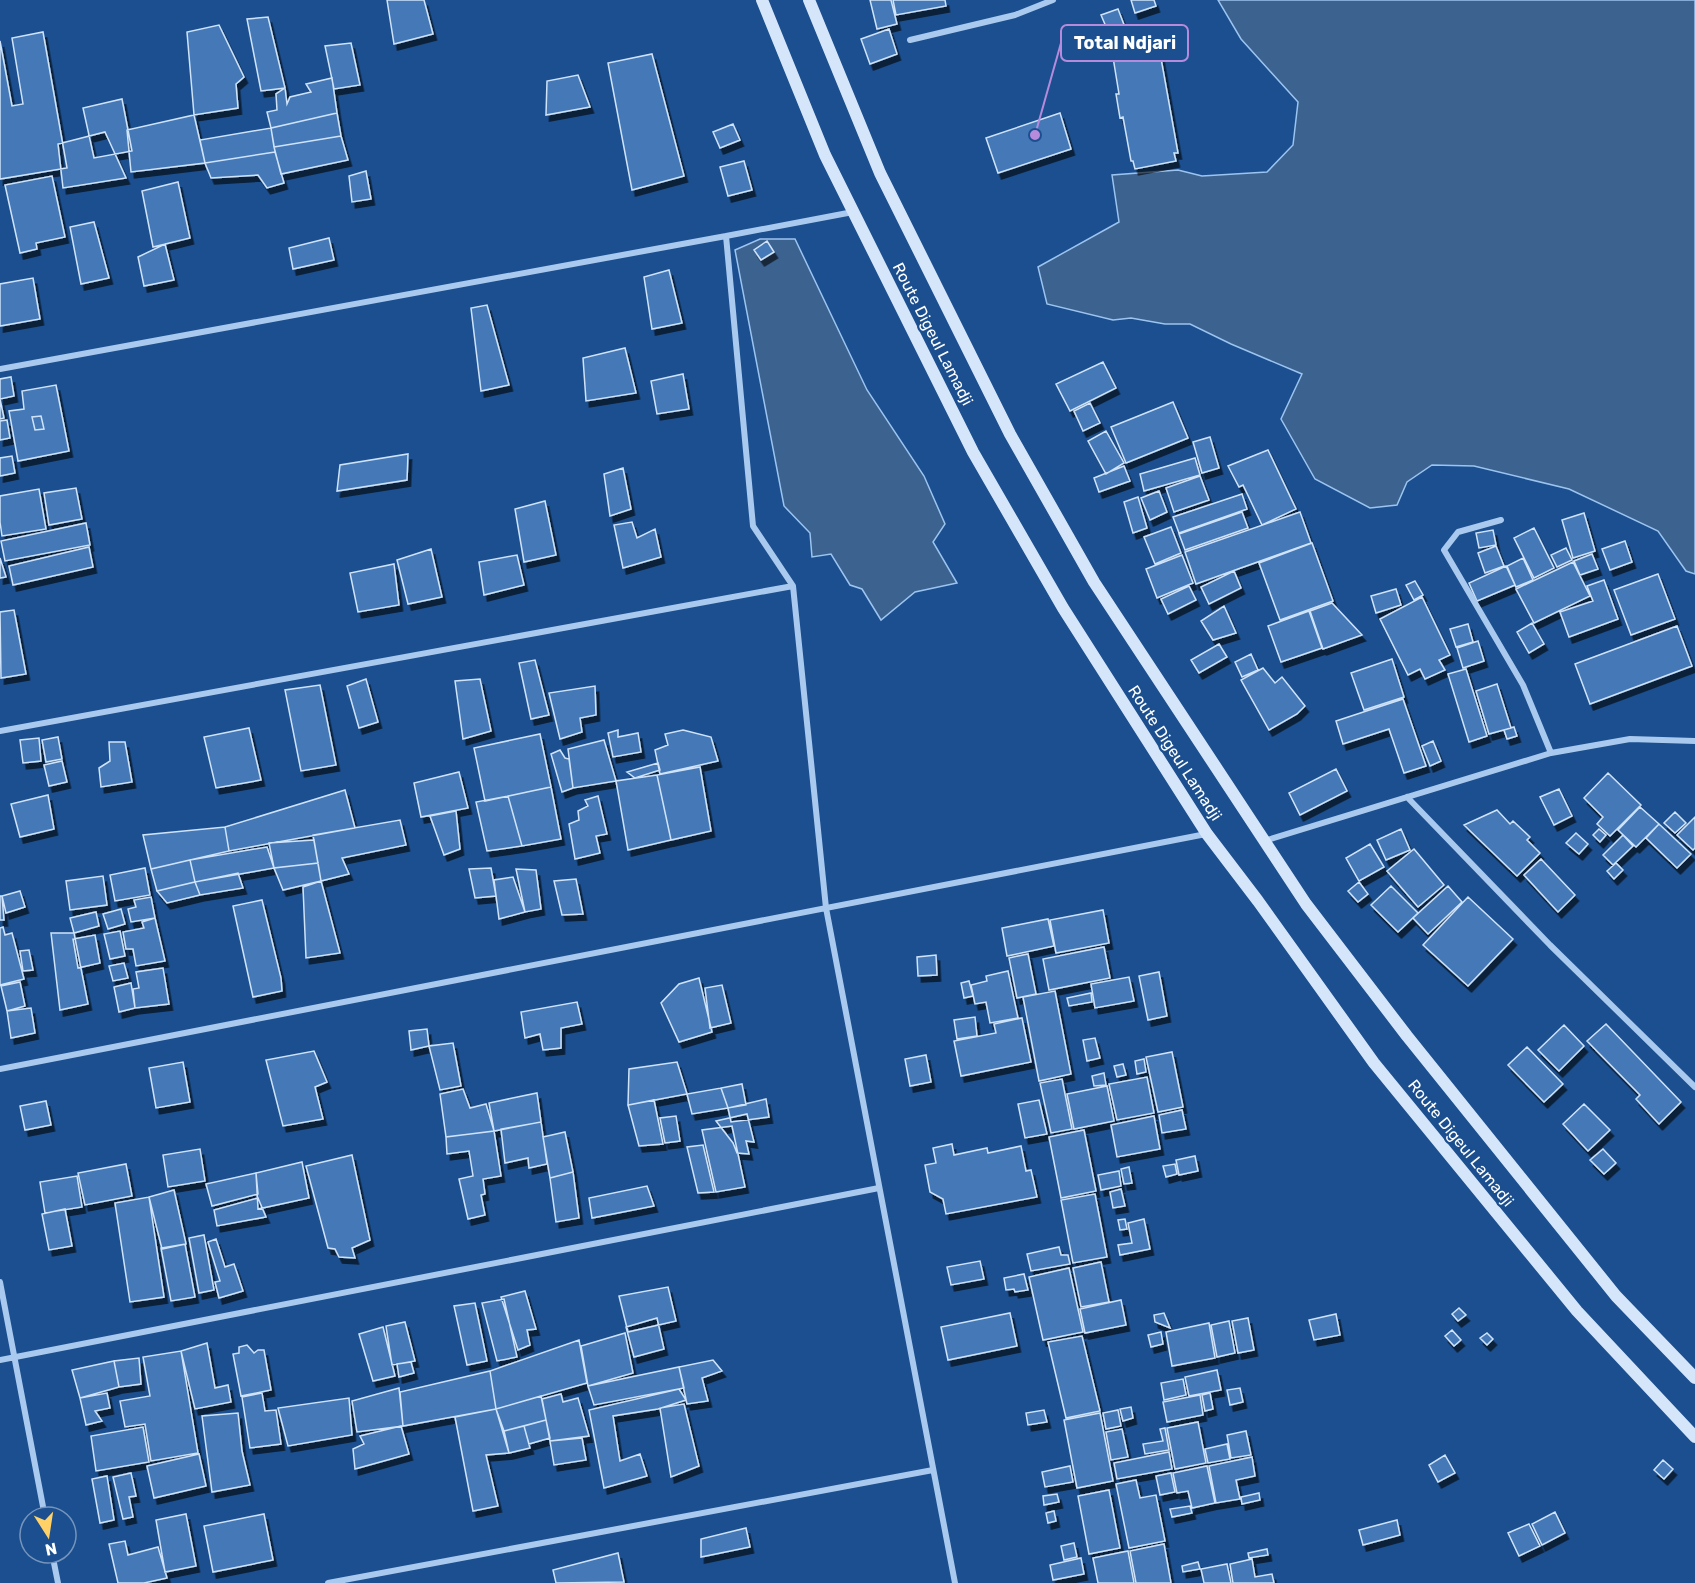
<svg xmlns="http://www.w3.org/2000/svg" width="1695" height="1583" font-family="Rubik,sans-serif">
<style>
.water{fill:#3c6290;stroke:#9cc4f0;stroke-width:1.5}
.building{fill:#4478b7;stroke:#cfe3fa;stroke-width:1.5;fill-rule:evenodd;filter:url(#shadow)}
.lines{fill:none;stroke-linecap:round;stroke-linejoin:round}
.street{stroke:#a9c9ee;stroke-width:6}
.secondary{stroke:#d6e6fa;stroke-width:12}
.labels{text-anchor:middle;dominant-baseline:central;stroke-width:4.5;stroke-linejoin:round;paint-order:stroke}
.street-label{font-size:16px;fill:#fff;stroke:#1b4f8f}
.leader{fill:none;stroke:#b68bdc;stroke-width:2}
.callout-dot{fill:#b68bdc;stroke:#1b4f8f;stroke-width:2}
.callout{fill:#1b4f8f;stroke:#b68bdc;stroke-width:2}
.callout-label{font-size:18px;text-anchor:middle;font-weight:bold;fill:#fff}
</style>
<defs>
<filter id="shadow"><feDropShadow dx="3.5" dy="6" stdDeviation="0" flood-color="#0009"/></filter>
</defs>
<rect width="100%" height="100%" fill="#1b4f8f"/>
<!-- water -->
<path class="water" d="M1218 0H1695V574L1686 571 1658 531 1569 489 1474 466 1432 465 1407 482 1397 505 1370 508 1315 479 1281 419 1302 374 1231 344 1190 324H1165L1131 318 1113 320 1047 304 1038 267 1119 222 1112 175 1178 170 1202 176 1267 172 1293 145 1298 102 1241 39Z
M760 239H795L867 390 924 476 945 524 933 542 957 583 915 592 881 620 862 589 850 585 831 554 812 557 810 533 784 506 735 250Z"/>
<!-- building -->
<path class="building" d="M387 0H424L433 34 394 44Z
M870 0H891L897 24 877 29Z
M893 0H945L946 6 896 15Z
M1131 0H1154L1156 6 1135 13Z
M1118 9 1126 30 1110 36 1101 15Z
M268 17 285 88 261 91 247 19Z
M219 25 244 77 236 84 238 108 194 115 187 32Z
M889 29 897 54 870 64 861 39Z
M1146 30 1153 31 1157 36 1178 153H1174L1176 161 1135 169 1133 161H1131L1123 117 1120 118 1116 94H1119L1111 45 1118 35 1128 33 1136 40 1138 35Z
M43 32 67 168 0 179V41L12 106 23 104 12 38Z
M351 43 360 85 334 89 325 46Z
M652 54 684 176 632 190 608 63Z
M578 75 590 107 546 115 547 81Z
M332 78 337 113 271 128 267 112 277 110 276 94 285 88 287 104 290 97 311 92 306 84Z
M122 99 132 151 94 158 83 108Z
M337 113 341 136 274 147 271 128Z
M1060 113 1071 149 998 173 986 138Z
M194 115 205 163 131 172 127 130Z
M733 124 740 140 720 148 713 132Z
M271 128 275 152 205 163 200 140Z
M105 132 126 178 63 188 58 144Z
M341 136 348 160 281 174 274 147Z
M275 152 284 183 267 188 258 175 211 178 205 163Z
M744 161 752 190 728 196 720 167Z
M366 171 371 199 352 202 349 176Z
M52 176 65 237 36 243 37 249 20 253 5 185Z
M178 182 190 238 153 247 142 191Z
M94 222 109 278 81 284 70 227Z
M329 238 334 260 293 269 289 248Z
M767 241 774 252 761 260 754 250Z
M165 244 174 280 144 286 138 257Z
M669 270 682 323 652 329 644 277Z
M33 278 40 319 0 326V284Z
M487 305 509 385 481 391 471 308Z
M625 348 636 393 586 401 583 358Z
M1103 362 1116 388 1070 411 1056 384Z
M683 374 689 409 657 414 651 381Z
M11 377 14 396 0 399 4 418 0 419V379Z
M56 385 69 451 18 461 9 411 24 409 22 391ZM41 416 44 429 35 430 32 417Z
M1173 402 1188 438 1126 463 1111 427Z
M1090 403 1100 423 1083 431 1074 411Z
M41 416 44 429 35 430 32 417Z
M7 420 10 438 0 440V421Z
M1106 431 1124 463 1106 474 1088 441Z
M1210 437 1219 468 1202 473 1193 442Z
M1268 450 1296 509 1262 525 1243 485 1239 487 1228 466Z
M408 454 407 480 337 491 340 465Z
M12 456 15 473 0 476V458Z
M1195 458 1200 475 1144 491 1140 474Z
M1124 466 1130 481 1099 492 1094 478Z
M623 468 631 509 610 516 604 474Z
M1200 476 1209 500 1174 512 1166 488Z
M76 488 82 519 49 525 44 493Z
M39 489 46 529 2 536 0 522V496Z
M1159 491 1167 512 1150 520 1141 498Z
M1242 494 1247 509 1179 533 1173 517Z
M1138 497 1147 528 1133 533 1124 502Z
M545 501 556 555 524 562 515 509Z
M1242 512 1248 528 1185 550 1179 534Z
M1300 512 1311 543 1196 584 1185 552Z
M1584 513 1595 551 1573 558 1562 520Z
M632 522 637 538 655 529 661 557 623 568 614 525Z
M86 523 90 545 5 561 1 541Z
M1171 527 1181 553 1155 564 1144 537Z
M1534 528 1554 568 1534 578 1514 538Z
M1493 530 1496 545 1479 548 1476 533Z
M1625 541 1632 562 1610 570 1602 549Z
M1312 543 1333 601 1280 620 1259 563Z
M1496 546 1504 566 1485 573 1478 553Z
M89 547 93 567 13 585 9 566Z
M1566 548 1572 560 1557 567 1551 555Z
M431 549 442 597 408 604 397 560Z
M1592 554 1598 569 1580 575 1574 561Z
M517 555 524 585 484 595 479 562Z
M1182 555 1193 583 1157 598 1146 569Z
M0 558 6 577 0 578Z
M1523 558 1533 580 1516 587 1507 566Z
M1573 562 1590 596 1534 623 1516 589Z
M394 564 399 605 358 612 350 573Z
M1506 566 1515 585 1477 601 1469 583Z
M1234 571 1241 588 1209 604 1201 587Z
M1658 574 1675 619 1631 635 1614 590Z
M1604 580 1618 619 1569 637 1560 612 1593 601 1587 586Z
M1415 581 1423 595 1414 600 1406 585Z
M1189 586 1196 600 1168 614 1161 599Z
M1396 589 1401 605 1376 613 1371 596Z
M1422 597 1450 655 1439 660 1445 670 1425 679 1420 669 1408 675 1380 619Z
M1332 603 1362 635 1323 649 1310 611Z
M1224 606 1236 633 1213 640 1201 621Z
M14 610 26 674 1 678 0 612Z
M1309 611 1322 648 1281 662 1268 626Z
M1532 623 1544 644 1529 653 1517 632Z
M1468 624 1473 642 1456 647 1450 629Z
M1677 626 1692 666 1590 704 1575 664Z
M1478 641 1484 661 1463 668 1457 648Z
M1219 644 1227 657 1199 673 1191 660Z
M1251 654 1258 670 1242 677 1235 662Z
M1392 659 1404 697 1364 710 1351 673Z
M535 660 549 715 531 719 519 663Z
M1263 668 1275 683 1282 677 1305 706 1297 714 1269 730 1241 680Z
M1466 669 1487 736 1469 742 1448 674Z
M366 679 378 722 359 728 347 686Z
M480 679 491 731 463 739 455 681Z
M1497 684 1511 728 1489 734 1476 691Z
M320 685 336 765 301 771 285 690Z
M595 686 596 715 580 718 582 732 560 739 549 693Z
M1403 699 1426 766 1404 773 1389 729 1343 744 1336 721Z
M1514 727 1517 736 1507 739 1504 730Z
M249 728 261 780 216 788 204 737Z
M618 730V737L638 733 641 752 613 757 608 733Z
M683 730 711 737 718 761 660 774 655 750 668 745 665 734Z
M540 734 551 787 485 801 474 748Z
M58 737 62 759 46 762 42 740Z
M39 738 41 761 23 763 20 740Z
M604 740 616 781 573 788 568 749Z
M1433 741 1441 761 1430 766 1422 746Z
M109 742H125L132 782 101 787 99 768 110 761Z
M560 750 565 758 569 759 573 788 562 792 551 754Z
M62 761 67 782 49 786 44 765Z
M658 763 660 770 635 778 627 772Z
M700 767 711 831 671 840 657 775Z
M1336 769 1347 791 1300 815 1289 793Z
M459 772 468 808 421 817 414 783Z
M1608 773 1641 805 1610 836 1597 824 1603 817 1584 798Z
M657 775 671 840 628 850 616 781Z
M551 787 561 839 522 846 508 796Z
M1559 789 1572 816 1554 825 1540 797Z
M345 790 355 828 229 851 225 827Z
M48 795 54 829 20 837 11 804Z
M508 796 522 846 487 851 476 802Z
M598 796 607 834 596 836 600 853 575 859 569 824 579 820 578 811 588 806 585 800Z
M1640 807 1659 824 1636 847 1618 830Z
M1497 810 1510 824 1513 821 1530 837 1527 840 1540 853 1517 876 1464 825Z
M456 811 460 849 444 855 430 816Z
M1675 812 1686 823 1675 833 1664 823Z
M1695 817V848L1693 850 1677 835Z
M400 820 406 845 342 858 349 874 321 881 313 835Z
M1659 824 1691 854 1677 868 1646 838Z
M225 827 229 851 151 869 143 835Z
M1401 829 1410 850 1386 860 1377 840Z
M1599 829 1606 835 1600 842 1593 835Z
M1576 833 1588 844 1579 854 1566 843Z
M1623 835 1633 846 1613 865 1603 855Z
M314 840 318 863 274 868 269 843Z
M1370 844 1384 867 1359 881 1346 858Z
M267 847 274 868 195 882 190 860Z
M1414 849 1444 885 1418 907 1387 871Z
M1541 859 1575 895 1558 912 1524 875Z
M190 860 195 882 157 891 151 869Z
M318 863 321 881 283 890 274 868Z
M1616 863 1623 870 1614 879 1607 871Z
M145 868 150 895 115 901 110 875Z
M491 868 496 896 475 898 469 869Z
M516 869 536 870 541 909 525 912Z
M238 873 243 888 200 895 195 882Z
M103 876 107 905 70 910 66 881Z
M513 877 525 912 499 919 494 880Z
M576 879 583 914 562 915 554 881Z
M321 881 340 953 306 958 303 887Z
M195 882 200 895 167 903 157 891Z
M1359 882 1368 894 1358 902 1348 891Z
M1391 886 1418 913 1398 932 1371 905Z
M1448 886 1462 902 1428 934 1413 918Z
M20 891 25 907 6 913 2 896Z
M0 896H2L4 920H0Z
M151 897 155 918 131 922 128 909 136 907 134 900Z
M1468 897 1513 939 1468 986 1423 945Z
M262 900 281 978 282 991 253 997 233 906Z
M121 909 125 924 108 929 103 914Z
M1103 910 1109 943 1056 953 1050 920Z
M96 912 99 926 74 933 70 918Z
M155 918 165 961 136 966 133 949H126L123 932 144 928 142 922Z
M1048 919 1054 946 1007 956 1002 928Z
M3 927 5 935 12 933 24 979 0 985V928Z
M120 931 125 956 110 959 104 934Z
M51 933H74L88 1004 60 1010Z
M95 935 100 963 78 968 73 939Z
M1104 947 1110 978 1049 990 1043 959Z
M29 950 33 970 23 971 20 951Z
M1028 954 1036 994 1017 998 1009 958Z
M936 955 937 975 918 976 917 957Z
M124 963 128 978 113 981 109 966Z
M163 968 169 1004 135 1008 133 989 139 988 136 972Z
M1008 971 1018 1018 990 1023 986 1002 975 1004 971 985 987 981 986 976Z
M1159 972 1167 1016 1148 1020 1139 976Z
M1129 977 1134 1001 1095 1008 1091 984Z
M699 978 712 1032 679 1042 661 1003 679 984Z
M969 981 973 996 964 998 961 983Z
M20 982 25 1006 7 1011 1 986Z
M131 983 135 1008 119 1012 114 987Z
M722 985 731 1023 710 1028 705 988Z
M1055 991 1071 1074 1039 1081 1023 997Z
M1091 993 1092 1002 1069 1006 1067 998Z
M577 1002 582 1024 561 1028V1048L543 1050 540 1034 525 1038 521 1012Z
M31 1008 35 1033 11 1038 7 1011Z
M975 1017 977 1036 957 1039 954 1020Z
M1022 1018 1031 1062 961 1076 954 1041 996 1033 994 1024Z
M1606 1024 1681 1102 1659 1124 1636 1099 1640 1095 1587 1041Z
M1564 1025 1584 1046 1559 1071 1538 1050Z
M427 1029 429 1046 411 1050 409 1031Z
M1095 1038 1100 1058 1087 1061 1083 1040Z
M453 1043 461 1086 440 1090 429 1046Z
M1527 1047 1563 1084 1544 1102 1508 1065Z
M314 1051 327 1082 315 1087 323 1119 283 1126 266 1060Z
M1172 1052 1183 1107 1158 1112 1146 1057Z
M926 1055 931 1082 910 1086 905 1059Z
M1144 1059 1146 1072 1137 1074 1135 1061Z
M183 1062 190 1102 156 1108 149 1068Z
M677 1062 687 1094 628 1105 629 1069Z
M1123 1064 1126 1075 1117 1077 1114 1066Z
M1104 1073 1106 1085 1094 1086 1092 1076Z
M1147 1077 1154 1113 1117 1120 1109 1084Z
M1062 1079 1072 1129 1051 1133 1040 1083Z
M742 1084 746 1105 728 1108 721 1088Z
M1107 1086 1114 1121 1074 1129 1067 1094Z
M721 1088 728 1108 692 1114 687 1094Z
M463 1089 470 1108 486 1104 494 1131 446 1137 440 1094Z
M537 1093 541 1122 494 1131 489 1103Z
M766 1099 769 1117 731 1122 728 1108Z
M654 1100 663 1144 639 1146 628 1105Z
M1039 1100 1047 1134 1025 1138 1018 1104Z
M46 1101 51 1125 25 1130 20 1106Z
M1584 1104 1610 1130 1588 1151 1563 1124Z
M1182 1110 1186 1129 1162 1133 1159 1115Z
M747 1114 754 1142 746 1141 749 1154 737 1153 733 1143 716 1121Z
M676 1116 680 1141 665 1143 660 1118Z
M1154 1116 1160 1149 1117 1157 1111 1125Z
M541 1122 547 1164 529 1168 528 1158 505 1163 501 1129Z
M732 1126 745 1187 716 1192 702 1130Z
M1084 1130 1096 1191 1061 1198 1049 1137Z
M494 1131 501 1176 483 1179 485 1194 481 1195 485 1215 468 1219 459 1179 473 1176 469 1151 447 1154 446 1137Z
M565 1132 573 1172 550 1178 543 1137Z
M952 1144 954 1155 987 1148 988 1153 1021 1146 1026 1171 1031 1170 1037 1197 946 1214 943 1199 930 1192 925 1165 936 1163 933 1148Z
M703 1145 714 1192 698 1193 687 1147Z
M200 1149 205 1181 168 1187 163 1155Z
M1603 1149 1616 1163 1604 1174 1590 1160Z
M352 1155 370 1240 352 1248 355 1258 339 1257 335 1249 328 1248 306 1166Z
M1195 1156 1198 1171 1179 1175 1176 1160Z
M302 1162 309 1198 258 1209 256 1173Z
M126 1164 132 1196 85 1205 78 1173Z
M1175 1164 1177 1174 1166 1177 1163 1166Z
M1129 1167 1132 1183 1124 1184 1121 1169Z
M1119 1171 1121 1186 1101 1190 1098 1175Z
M573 1172 579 1218 556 1222 550 1178Z
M256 1173 258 1194 212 1206 206 1184Z
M77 1176 82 1207 45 1213 40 1182Z
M647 1186 654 1206 592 1218 589 1198Z
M1121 1189 1125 1206 1113 1208 1110 1192Z
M174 1190 186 1244 162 1249 149 1197Z
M1095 1194 1107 1257 1073 1263 1061 1200Z
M149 1197 164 1297 130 1302 115 1203Z
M258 1198 266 1217 217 1226 214 1210Z
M65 1209 72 1246 49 1250 42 1214Z
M1125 1219 1127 1229 1120 1230 1118 1220Z
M1144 1219 1150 1249 1120 1255 1118 1245 1132 1243 1128 1223Z
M204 1235 214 1290 199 1293 189 1238Z
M216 1239 225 1267 234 1264 243 1291 219 1298 215 1282 220 1281 208 1242Z
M185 1244 195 1297 171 1301 161 1248Z
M1059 1247 1061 1255H1068L1070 1264 1031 1271 1027 1254Z
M980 1261 984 1279 951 1285 947 1267Z
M1101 1262 1109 1302 1081 1307 1073 1268Z
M1069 1268 1083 1332 1043 1340 1029 1277Z
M1024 1274 1028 1290 1015 1292 1014 1289 1006 1290 1004 1278Z
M668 1287 676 1321 628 1332 619 1296Z
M525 1291 536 1329 527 1330 530 1345 518 1350 501 1297Z
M504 1299 517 1357 497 1361 482 1303Z
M1121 1300 1126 1325 1085 1333 1080 1309Z
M475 1303 487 1361 467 1365 454 1306Z
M1459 1308 1466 1315 1458 1321 1452 1314Z
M1010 1313 1017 1346 948 1360 941 1327Z
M1164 1313 1170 1328 1155 1322 1154 1315Z
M1336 1314 1340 1335 1314 1340 1309 1320Z
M657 1318 664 1349 634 1357 626 1327Z
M1248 1318 1254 1350 1238 1353 1232 1321Z
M1229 1321 1235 1353 1217 1357 1211 1325Z
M405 1322 415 1361 392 1365 386 1326Z
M1209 1323 1215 1358 1172 1366 1166 1332Z
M383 1327 395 1376 373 1381 359 1334Z
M1452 1330 1461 1340 1454 1346 1445 1336Z
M1161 1332 1163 1344 1151 1347 1148 1335Z
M625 1333 633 1373 588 1386 581 1346Z
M1487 1333 1493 1339 1487 1345 1480 1338Z
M1082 1336 1100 1411 1066 1418 1048 1342Z
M579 1340 587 1383 496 1409 490 1371Z
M207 1343 215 1388 228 1385 231 1402 195 1409 181 1351Z
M247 1345 254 1353 258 1350H264L271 1390 241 1396 233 1354 239 1353V1347Z
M181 1351 198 1453 151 1461 145 1424 125 1427 120 1401 150 1396 143 1357Z
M139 1358 141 1384 119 1387 114 1361Z
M713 1360 722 1371 702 1378 708 1401 687 1404 679 1367Z
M114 1361 119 1387 80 1398 72 1370Z
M411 1362 414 1373 399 1377 397 1364Z
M679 1367 684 1388 594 1405 588 1386Z
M1217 1370 1221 1390 1189 1396 1185 1377Z
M490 1371 496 1409 403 1426 400 1392Z
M1183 1379 1186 1395 1164 1400 1161 1383Z
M399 1388 403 1426 357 1432 352 1401Z
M1240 1388 1243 1402 1230 1405 1227 1390Z
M679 1389 686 1400 658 1409 613 1416 620 1461 640 1454 647 1476 604 1488 589 1410Z
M107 1393 110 1408 95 1411 102 1421 86 1425 80 1398Z
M262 1393 265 1411 276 1410 281 1444 250 1448 242 1397Z
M1210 1393 1213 1409 1205 1411 1202 1395Z
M561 1394 563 1402 578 1398 589 1436 550 1441 542 1399Z
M1200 1395 1203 1415 1167 1422 1163 1402Z
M541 1396 546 1420 504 1431 496 1409Z
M349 1398 352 1435 288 1446 278 1408Z
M684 1404 699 1466 671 1477 660 1408Z
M1131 1407 1133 1418 1123 1421 1120 1409Z
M496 1409 509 1453 486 1455 498 1506 473 1511 455 1417Z
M1044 1410 1047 1422 1028 1425 1026 1413Z
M1118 1410 1121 1426 1106 1429 1103 1413Z
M238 1413 242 1451 250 1485 212 1492 202 1416Z
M1100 1413 1113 1481 1077 1488 1064 1420Z
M546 1420 550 1438 529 1444 524 1426Z
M1198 1422 1206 1463 1175 1469 1167 1428Z
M401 1426 409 1454 355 1469 353 1449 364 1444 360 1436Z
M524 1426 530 1448 509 1453 504 1431Z
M143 1427 149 1462 96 1471 91 1436Z
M1165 1428 1169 1450 1145 1454 1143 1444 1163 1441 1160 1429Z
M1122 1429 1128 1457 1111 1460 1106 1432Z
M1246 1431 1251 1455 1231 1458 1227 1435Z
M582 1438 586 1460 554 1465 550 1441Z
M1227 1444 1230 1459 1208 1463 1205 1449Z
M1169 1452 1172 1469 1117 1479 1114 1463Z
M199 1454 206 1486 154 1498 147 1466Z
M1445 1455 1455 1473 1438 1482 1429 1465Z
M1252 1457 1255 1476 1236 1480 1240 1499 1216 1503 1209 1466Z
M1663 1460 1673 1469 1664 1479 1654 1470Z
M1070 1466 1073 1482 1045 1487 1042 1472Z
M1207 1466 1215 1503 1192 1508 1188 1491 1177 1493 1173 1473Z
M131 1473 136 1496 129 1497 133 1517 123 1519 113 1477Z
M1171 1473 1175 1492 1160 1495 1156 1476Z
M107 1476 114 1520 100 1523 92 1479Z
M1136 1480 1140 1498 1156 1495 1165 1541 1129 1548 1116 1484Z
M1109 1490 1120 1548 1089 1554 1078 1496Z
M1259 1493 1260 1500 1242 1504 1241 1497Z
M1057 1494 1059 1502 1044 1505 1043 1496Z
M1190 1506 1192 1513 1172 1517 1170 1509Z
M1054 1511 1056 1521 1048 1523 1046 1513Z
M1555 1512 1565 1533 1542 1545 1532 1524Z
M186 1514 196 1566 165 1572 156 1520Z
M264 1514 273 1560 213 1572 204 1526Z
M1397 1520 1400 1535 1363 1545 1359 1530Z
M1529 1524 1540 1546 1519 1556 1508 1533Z
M746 1528 750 1547 701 1557V1539Z
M125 1541 128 1555 158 1547 167 1578 144 1583H118L109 1544Z
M1074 1543 1077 1557 1064 1560 1061 1546Z
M1164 1544 1171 1583H1136L1130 1551Z
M1267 1549 1268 1555 1249 1558 1248 1553Z
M1128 1551 1134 1583H1098L1093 1558Z
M618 1553 624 1582 556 1583 553 1570Z
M1081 1558 1084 1574 1053 1580 1050 1565Z
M1252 1559 1255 1577 1272 1574 1274 1583H1233L1230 1564Z
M1198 1562 1200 1569 1183 1572 1182 1566Z
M1227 1564 1231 1583H1204L1201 1569Z"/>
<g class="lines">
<!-- street -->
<path class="street" d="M910 40 1015 15 1053 0
M853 212 726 236 753 526 793 586 826 908 955 1583
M0 369 726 236
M1501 520 1458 532 1444 550 1523 685 1551 753
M0 731 793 586
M1407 797 1550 945 1695 1087
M1264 841 1551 753 1630 739 1695 741
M0 1069 1206 834
M0 1282 45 1517
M0 1360 879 1188
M52 1553 58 1583
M328 1583 933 1470"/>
<!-- secondary -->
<path class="secondary" d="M762 0 825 155 973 452 1063 608 1207 834 1258 901 1374 1063 1577 1311 1695 1437
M809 0 880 173 1010 434 1094 582 1306 904 1407 1036 1616 1296 1695 1378"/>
</g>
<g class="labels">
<!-- street labels -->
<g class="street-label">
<text transform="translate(933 334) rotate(63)">Route Digeul Lamadji</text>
<text transform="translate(1175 753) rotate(57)">Route Digeul Lamadji</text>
<text transform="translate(1461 1143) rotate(51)">Route Digeul Lamadji</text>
</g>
</g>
<!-- callouts -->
<path class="leader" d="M1035 135L1061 43"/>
<circle class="callout-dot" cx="1035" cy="135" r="6"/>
<rect class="callout" x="1061" y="25" width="127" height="36" rx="6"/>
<g class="callout-label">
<text x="1125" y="49">Total Ndjari</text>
</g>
<!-- north arrow -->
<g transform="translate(48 1535) rotate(168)"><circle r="28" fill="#1b4f8f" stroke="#7695bc" stroke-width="1.5"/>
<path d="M0-4.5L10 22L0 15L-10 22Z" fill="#ffd166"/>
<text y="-9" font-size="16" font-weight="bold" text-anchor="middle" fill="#ffffff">N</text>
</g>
</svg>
